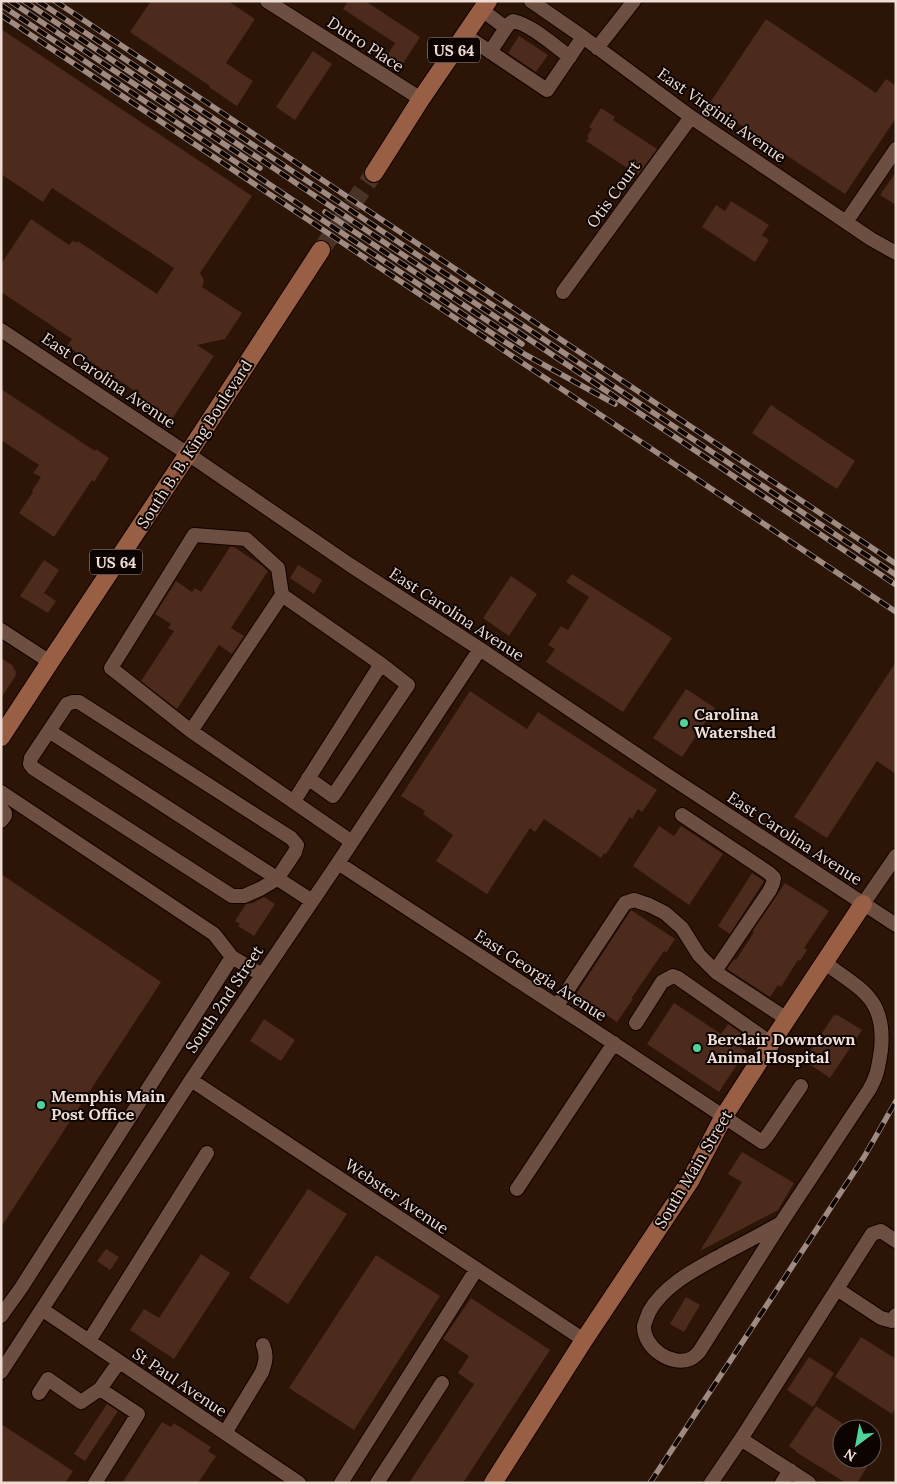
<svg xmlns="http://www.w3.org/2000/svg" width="897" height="1484" font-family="Lora,serif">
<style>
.building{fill:#4c2b1c}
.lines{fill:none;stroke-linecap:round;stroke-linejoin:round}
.major-tunnel{stroke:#493226;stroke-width:18;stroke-dasharray:18 9;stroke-linecap:butt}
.minor-casing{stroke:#130100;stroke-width:16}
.major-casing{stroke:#130100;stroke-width:20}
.minor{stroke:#6c4f41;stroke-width:14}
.major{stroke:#995f45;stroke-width:18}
.rail-casing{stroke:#9e8a80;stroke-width:5.5}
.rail{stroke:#0d0402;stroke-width:4;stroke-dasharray:11;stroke-linecap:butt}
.poi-dot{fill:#4fd399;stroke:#0d0402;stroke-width:2}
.labels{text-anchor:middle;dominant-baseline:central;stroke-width:4;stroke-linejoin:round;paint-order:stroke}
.shield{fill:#0d0402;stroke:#ab9c96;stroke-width:1}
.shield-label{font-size:15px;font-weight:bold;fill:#efddd5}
.street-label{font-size:16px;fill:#efddd5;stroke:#0d0402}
.poi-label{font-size:16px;font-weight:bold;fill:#efddd5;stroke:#0d0402;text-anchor:start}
</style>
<rect width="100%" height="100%" fill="#2c1407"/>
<!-- building -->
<path class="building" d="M151 1H228L255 19 226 63 253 81 237 106 209 87 210 86 130 32Z
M348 1H365L420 37 397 73 382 63 395 43 343 9Z
M766 19 876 93 886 79 896 86V118L845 194 709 104Z
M1 29 252 196 200 273 204 280 202 287 242 313 225 339 197 345 214 356 170 422 138 400 141 395 67 346 72 339 1 292V264L31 219 69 245 73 241 77 243 78 241 157 294 174 268 52 188 43 202 1 174Z
M519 36 548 55 536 72 508 53Z
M313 51 332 64 295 120 276 107Z
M601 108 615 117 613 120 657 149 638 175 586 141 589 138 587 136 592 129 589 127Z
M896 172V205L880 195Z
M731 201 769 225 762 235 769 240 755 262 702 227 716 205 725 211Z
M1 389 95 451 96 449 109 458 94 482 92 480 54 537 19 513 33 492 32 491 41 477 33 473 39 465 1 440Z
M771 405 855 461 837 489 752 433Z
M230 547H234L261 565 268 571 231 628 244 636 232 654 219 645 177 709 141 681 174 631 168 628 171 624 155 614 176 581 192 592 195 588 201 592Z
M44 560 59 570 44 593 56 601 48 613 20 596Z
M298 565 322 580 314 594 290 578Z
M572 574 672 638 623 712 546 662 555 649 548 645 561 626 568 630 589 597 566 582Z
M511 576 537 594 509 636 483 618Z
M1 658 12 665 16 672 15 677 1 698Z
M896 662V774L877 761 827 838 794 817Z
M686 689 715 708 682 757 653 738Z
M470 691 527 729 538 712 657 790 642 812 638 809 632 819 630 817 606 854 604 853 601 858 544 819 535 832 530 828 487 894 436 861 453 835 423 814 425 811 401 796Z
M659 826 674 836 681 826 723 854 689 905 633 866Z
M752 873 764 881 730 934 718 926Z
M1 874 161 982 1 1227Z
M785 883 829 911 804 948 807 950 800 961 798 960 781 987 778 985 770 997 727 969 734 959 736 960 754 932H752Z
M264 897 275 904 254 936 238 926 240 924 235 921 246 904 253 903Z
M631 910 675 939 666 953 664 951 644 980 631 999H633L617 1022 576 994Z
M674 1003 721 1034 728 1024 744 1035 737 1045 746 1051 719 1092 647 1044Z
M836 1014 862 1030 830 1078 806 1062V1060L805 1059 834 1015 836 1016Z
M264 1019 295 1040 281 1061 250 1041Z
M742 1152 794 1183 778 1210 700 1251 742 1182 728 1174Z
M308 1189 347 1214 288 1304 249 1278Z
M106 1249 119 1257 110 1270 97 1261Z
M201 1254 230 1273 174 1359 130 1330 144 1309 159 1318Z
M376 1255 440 1296 354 1430 289 1388Z
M686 1297 700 1305 684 1332 670 1324Z
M471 1298 550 1350 463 1483H409L474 1384 458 1373 469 1356 443 1339Z
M861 1337 896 1359V1408L892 1414 835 1377Z
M809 1357 834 1373 813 1407 787 1390Z
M107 1404 118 1411 85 1461 74 1454Z
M816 1406 842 1423V1459H872L857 1483H846L796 1452V1451L789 1446Z
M162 1422 171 1427 174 1423 211 1447 208 1451 216 1456 198 1483H122Z
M1 1424 73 1471 65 1483H1Z"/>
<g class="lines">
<!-- major-tunnel -->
<path class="major-tunnel" d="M321 250 374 173"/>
<!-- minor casing -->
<g class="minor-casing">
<path id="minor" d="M267 1 421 99
M531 1 583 37 691 117 871 239 896 253
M482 10 506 28
M465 35 547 90 583 37
M597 48 634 1
M490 52 508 25 513 21C532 25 553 45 570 57
M846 222 896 149
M563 292 691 117
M1 330 188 454 350 565 480 649 664 773 896 925
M282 595 381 664 294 801
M1 630 50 662
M73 702H79L291 838 297 845 295 852 277 879 260 889 244 896H232L33 768 30 764 31 758 67 704Z
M49 731 312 901
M191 731 111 668 194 535 246 539 278 568 282 595 191 731 352 842
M308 778 333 796 408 685 381 664
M1 792 214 934 232 957 21 1288 1 1316
M1 808 5 813V816L1 821
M682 815 769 873 774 878 773 883 770 890 715 971
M338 863 586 1025 762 1142 767 1136 801 1086
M863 904 896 856
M232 957 262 975
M557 1006 625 903 634 900 649 905 665 913 682 928 699 955 717 973 787 1019
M636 1023 662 982 673 976 678 978 771 1043
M191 1080 584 1340
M517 1189 614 1043
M781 1223C763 1233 745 1243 727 1252 700 1267 665 1283 649 1312 648 1315 645 1322 644 1326 643 1347 671 1367 690 1359 693 1358 697 1354 699 1352L781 1223 869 1090C878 1074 878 1068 881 1050 886 999 862 990 825 963
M837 1289 881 1318 892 1321 896 1315
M43 1310 299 1483
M89 1341 207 1153
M1 1372 191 1080 338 863 480 649
M39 1393 48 1379 81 1402 100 1389
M225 1433 262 1372C266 1361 267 1355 263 1345
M95 1483 138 1414 100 1389 119 1362
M341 1483 476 1270
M377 1483 442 1383
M711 1483 741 1439
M782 1483 790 1470
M809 1483 741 1439 872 1234 881 1231 896 1241"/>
</g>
<!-- major casing -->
<g class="major-casing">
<path id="major" d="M374 173 421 99 488 1
M1 737 50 662 188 454 321 250
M493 1483 584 1340 690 1181 724 1116 771 1043 863 904"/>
</g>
<!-- minor -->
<use href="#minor" class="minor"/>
<!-- major -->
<use href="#major" class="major"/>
<!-- rail casing -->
<g class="rail-casing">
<path id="rail" d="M10 1 260 168
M24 1 896 585
M38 1 896 575
M55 1 896 564
M1 5 502 340 526 355 615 404
M1 15 896 612
M325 212 522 344
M650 1483 864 1157 896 1101"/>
</g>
<!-- rail -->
<use href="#rail" class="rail"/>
</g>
<!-- markers -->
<g class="poi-dot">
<circle cx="684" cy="723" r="5"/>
<circle cx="697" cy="1048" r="5"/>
<circle cx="41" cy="1105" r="5"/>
</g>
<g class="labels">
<!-- shield labels -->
<g class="shield">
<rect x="428" y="37.5" width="52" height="25" rx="4"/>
<rect x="90" y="549.5" width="52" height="25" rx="4"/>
</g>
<g class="shield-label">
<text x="454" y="50">US 64</text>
<text x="116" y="562">US 64</text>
</g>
<!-- street labels -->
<g class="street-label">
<text transform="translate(366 44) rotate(33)">Dutro Place</text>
<text transform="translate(722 115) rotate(35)">East Virginia Avenue</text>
<text transform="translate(613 194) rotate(-54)">Otis Court</text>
<text transform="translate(109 380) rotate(34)">East Carolina Avenue</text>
<text transform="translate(194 444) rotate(-57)">South B. B. King Boulevard</text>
<text transform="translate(457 614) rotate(33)">East Carolina Avenue</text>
<text transform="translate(795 838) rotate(33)">East Carolina Avenue</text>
<text transform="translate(541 975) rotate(33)">East Georgia Avenue</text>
<text transform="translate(224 999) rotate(-56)">South 2nd Street</text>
<text transform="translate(693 1169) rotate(-59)">South Main Street</text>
<text transform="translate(397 1196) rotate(34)">Webster Avenue</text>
<text transform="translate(180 1382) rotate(34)">St Paul Avenue</text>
</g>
<!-- poi labels -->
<g class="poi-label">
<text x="694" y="714">Carolina<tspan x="694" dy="18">Watershed</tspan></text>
<text x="707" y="1039">Berclair Downtown<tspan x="707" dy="18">Animal Hospital</tspan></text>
<text x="51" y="1096">Memphis Main<tspan x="51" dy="18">Post Office</tspan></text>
</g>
</g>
<!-- border -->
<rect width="897" height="1484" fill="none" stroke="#efddd5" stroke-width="5"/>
<!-- north arrow -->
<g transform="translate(857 1444) rotate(212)"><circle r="24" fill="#0d0402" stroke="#675b56"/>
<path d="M0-4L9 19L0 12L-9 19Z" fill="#4fd399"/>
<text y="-8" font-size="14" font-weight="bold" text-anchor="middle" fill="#efddd5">N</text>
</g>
</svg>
